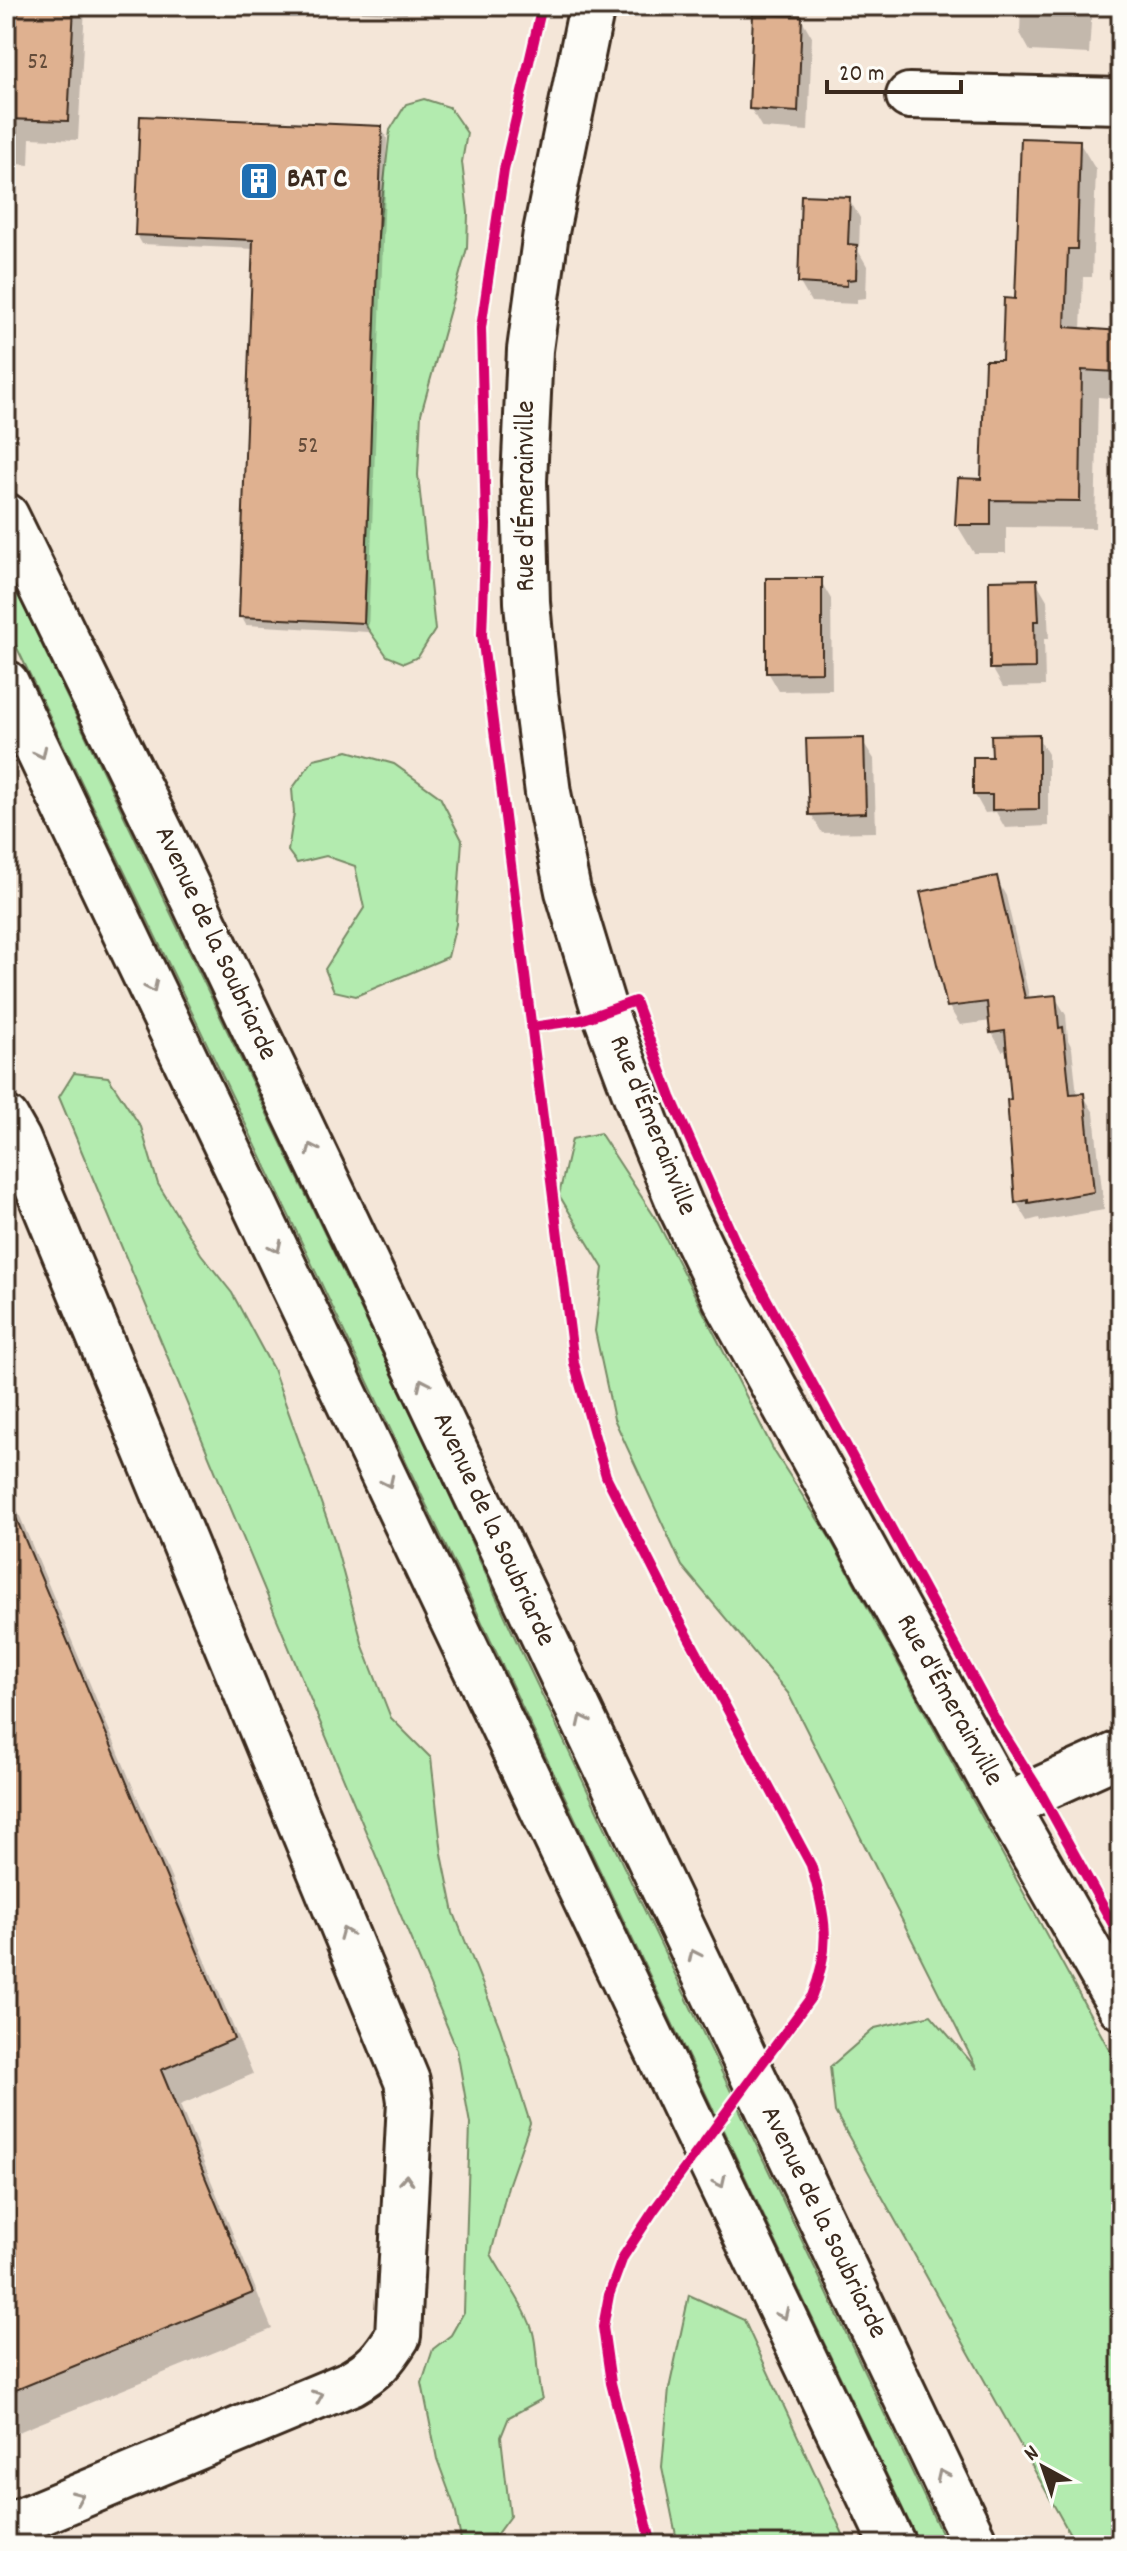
<svg xmlns="http://www.w3.org/2000/svg" width="1127" height="2551" font-family="Dekko,sans-serif">
<style>
.green{fill:#b3ebaf;stroke:#778a66;stroke-width:2}
.shadow{fill:#0003}
.building{fill:#dfb190;stroke:#3b2a1e;stroke-width:2}
.lines{fill:none;stroke-linecap:round;stroke-linejoin:round}
.minor-casing{stroke:#3b2a1e;stroke-width:50}
.minor{stroke:#fdfcf7;stroke-width:44}
.cycleway-casing{stroke:#fdfcf7;stroke-width:15}
.cycleway{stroke:#d6006c;stroke-width:10}
.oneway{stroke:#9c938a}
.labels{text-anchor:middle;dominant-baseline:central;stroke-width:7;stroke-linejoin:round;paint-order:stroke}
.number-label{font-size:24px;fill:#644c3a}
.poi-label{font-size:28px;font-weight:bold;fill:#3b2a1e;stroke:#fdfcf7;text-anchor:start}
.street-label{font-size:28px;fill:#3b2a1e;stroke:#fdfcf7}
</style>
<rect width="100%" height="100%" fill="#f4e6d8"/>
<filter id="ink" filterUnits="userSpaceOnUse"><feTurbulence type="fractalNoise" baseFrequency=".0125" numOctaves="2"/><feDisplacementMap in="SourceGraphic" scale="16" xChannelSelector="R" yChannelSelector="G"/><feConvolveMatrix kernelMatrix="1 2 1 2 8 2 1 2 1" color-interpolation-filters="sRGB"/></filter>
<g filter="url(#ink)">
<!-- green -->
<path class="green" d="M424 99 449 107 467 133 462 162 468 213 467 248 421 414 418 475 435 630 418 657 404 663 387 656 364 623 377 245 390 130 406 104Z
M6 570 440 1474 521 1651 947 2545H920L244 1121 6 625Z
M348 751 394 764 440 797 462 840 456 924 448 957 356 996 334 991 325 969 364 908 355 866 326 856 297 863 288 851 294 813 292 789 314 759Z
M74 1073 108 1077 141 1127 158 1184 201 1254 232 1293 273 1369 334 1539 363 1646 391 1718 431 1758 442 1854 454 1913 500 2028 530 2123 508 2186 491 2254C503 2277 530 2313 534 2337 538 2358 536 2379 542 2399L509 2417 501 2437 510 2516 496 2535 480 2539 461 2540 455 2508 437 2459 422 2383 433 2349 451 2335 464 2312 470 2124 457 2050 59 1097Z
M600 1133 656 1219 774 1451 829 1537 1121 2071V2545H1076L835 2112 830 2067 875 2028 931 2015 977 2069 788 1693 682 1566 614 1419 595 1331 603 1268 559 1195 572 1139Z
M689 2295 744 2320 848 2545H678L662 2467 669 2389Z"/>
<!-- shadow -->
<path class="shadow" d="M6 6H85L78 140 30 138 29 165 6 163Z
M218 6H407V14Z
M1021 6H1092L1089 54 1030 51 1020 33Z
M801 18 812 37 808 131 762 128 751 109Z
M381 128 387 138 368 632 246 625 241 616 255 249 142 244 137 235Z
M1079 142 1096 170 1092 277H1083L1081 330 1121 333V399L1098 397 1095 528 1006 527V553H974L957 525 982 481 1017 301Z
M849 199 860 218 859 252 867 266 866 298 857 299V304L811 302 800 283Z
M820 580 831 599 832 690 779 691 768 672Z
M1036 581 1047 600 1049 639H1044L1045 686 1003 687 992 668Z
M1037 736 1048 754V826L1005 828 996 812 985 813 975 795 994 759Z
M862 740 874 759 876 832 822 833 811 814Z
M996 878 1006 896 1030 1000 1055 997 1066 1015 1068 1040 1072 1048 1077 1095H1083L1094 1113 1104 1210 1040 1221 1039 1218 1028 1221 1017 1203 1010 1102 1013 1101 1009 1050 1002 1051 992 1033 991 1021 960 1025 949 1007Z
M6 1483 253 2074 180 2105 272 2329 6 2437Z"/>
<!-- building -->
<path class="building" d="M6 6H74L68 121 6 119Z
M753 14 802 16 798 112 749 109Z
M140 116 382 126 364 623 239 617 253 240 135 235Z
M1021 138 1080 140 1077 249H1068L1065 327 1121 331V363H1117L1116 372 1082 370 1080 501 991 500V525H955L958 478 981 479 985 360H1002L1004 298 1015 299Z
M801 195 850 197 848 244 857 245 856 279 847 280V286L798 283Z
M766 578H822V672L766 673Z
M1037 579 1039 621H1034L1035 668 990 669 989 580Z
M1039 734V809L992 810V795H973V757H992L991 735Z
M864 738 866 813 809 815 806 739Z
M997 876 1025 998 1056 995 1059 1028 1063 1027 1070 1094 1084 1093 1094 1192 1028 1203V1200L1015 1203 1007 1100 1011 1099 1005 1031 990 1033 987 1002 947 1007 920 892Z
M6 1494 234 2039 161 2070 253 2293 6 2394Z"/>
<g class="lines">
<!-- minor casing -->
<g class="minor-casing">
<path id="minor" d="M592 6 546 232 530 350 524 481 527 602 535 693 548 793 568 891 605 1013 647 1125 681 1207 726 1300 1007 1808 1121 2007
M909 96 1121 101
M6 516 179 870 976 2545
M6 683 893 2545
M6 1119 18 1140 407 2081 410 2101 398 2336C383 2360 375 2369 351 2383L6 2527
M1007 1808 1039 1790 1121 1753"/>
</g>
<!-- minor -->
<use href="#minor" class="minor"/>
<!-- cycleway casing -->
<g class="cycleway-casing">
<path id="cycleway" d="M542 6 504 170 481 328 486 525 482 635 574 1363 606 1476 674 1610 811 1865C826 1915 832 1946 812 1996L654 2210 623 2257 609 2295 603 2327 611 2383 652 2545
M532 1027 581 1020 635 1001 671 1097 735 1241 1000 1728 1039 1790 1121 1939"/>
</g>
<!-- cycleway -->
<use href="#cycleway" class="cycleway"/>
</g>
<!-- one-way arrows -->
<defs><path id="oneway-chevron" d="M-2-3.5L2.5 0L-2 3.5" fill="none" stroke-width="1.6" stroke-linecap="round" stroke-linejoin="round" transform="scale(2)"/></defs>
<g class="oneway">
<use href="#oneway-chevron" transform="translate(41 753) rotate(64)"/>
<use href="#oneway-chevron" transform="translate(152 987) rotate(65)"/>
<use href="#oneway-chevron" transform="translate(312 1149) rotate(-115)"/>
<use href="#oneway-chevron" transform="translate(276 1247) rotate(65)"/>
<use href="#oneway-chevron" transform="translate(423 1384) rotate(-115)"/>
<use href="#oneway-chevron" transform="translate(388 1482) rotate(65)"/>
<use href="#oneway-chevron" transform="translate(583 1720) rotate(-115)"/>
<use href="#oneway-chevron" transform="translate(345 1933) rotate(-112)"/>
<use href="#oneway-chevron" transform="translate(694 1955) rotate(-115)"/>
<use href="#oneway-chevron" transform="translate(406 2180) rotate(-87)"/>
<use href="#oneway-chevron" transform="translate(720 2182) rotate(65)"/>
<use href="#oneway-chevron" transform="translate(783 2314) rotate(65)"/>
<use href="#oneway-chevron" transform="translate(318 2396) rotate(-23)"/>
<use href="#oneway-chevron" transform="translate(942 2475) rotate(-115)"/>
<use href="#oneway-chevron" transform="translate(78 2497) rotate(-23)"/>
</g>
</g>
<!-- icons -->
<defs>
<g id="building-square" transform="scale(2)"><rect x="-9" y="-9" width="18" height="18" rx="4" fill="#1f6fb2" stroke="#fdfcf7"/><path d="M-4-6H4V6H1V3H-1V6H-4ZM-2.5-4.3h1.7v1.8h-1.7ZM.8-4.3h1.7v1.8H.8ZM-2.5-1h1.7V.8h-1.7ZM.8-1h1.7V.8H.8Z" fill="#fff"/></g>
</defs>
<g fill-rule="evenodd">
<use href="#building-square" x="259" y="181"/>
</g>
<g class="labels">
<!-- number labels -->
<g class="number-label">
<text x="38" y="63">52</text>
<text x="308" y="447">52</text>
</g>
<!-- poi labels -->
<g class="poi-label">
<text x="287" y="181">BAT C</text>
</g>
<!-- street labels -->
<g class="street-label">
<text transform="translate(528 496) rotate(-90)">Rue d'Émerainville</text>
<text transform="translate(214 944) rotate(65)">Avenue de la Soubriarde</text>
<text transform="translate(651 1126) rotate(68)">Rue d'Émerainville</text>
<text transform="translate(492 1530) rotate(65)">Avenue de la Soubriarde</text>
<text transform="translate(948 1701) rotate(61)">Rue d'Émerainville</text>
<text transform="translate(822 2223) rotate(64)">Avenue de la Soubriarde</text>
</g>
</g>
<!-- margin -->
<rect width="1127" height="2551" fill="none" stroke="#fdfcf7" stroke-width="32"/>
<rect x="16" y="16" width="1095" height="2519" fill="none" stroke="#3b2a1e" stroke-width="3" filter="url(#ink)"/>
<!-- north arrow -->
<g transform="translate(1043 2467) rotate(320)" stroke="#fdfcf7" stroke-width="6" paint-order="stroke">
<path d="M0-6L14 30L0 20L-14 30Z" fill="#3b2a1e"/>
<text y="-12" font-size="22" font-weight="bold" text-anchor="middle" fill="#3b2a1e">N</text>
</g>
<!-- scale -->
<path d="M827 80v12h134v-12" fill="none" stroke="#3b2a1e" stroke-width="4"/>
<text x="839" y="80" font-size="24" fill="#3b2a1e" stroke="#fdfcf7" stroke-width="6" paint-order="stroke">20 m</text>
</svg>
